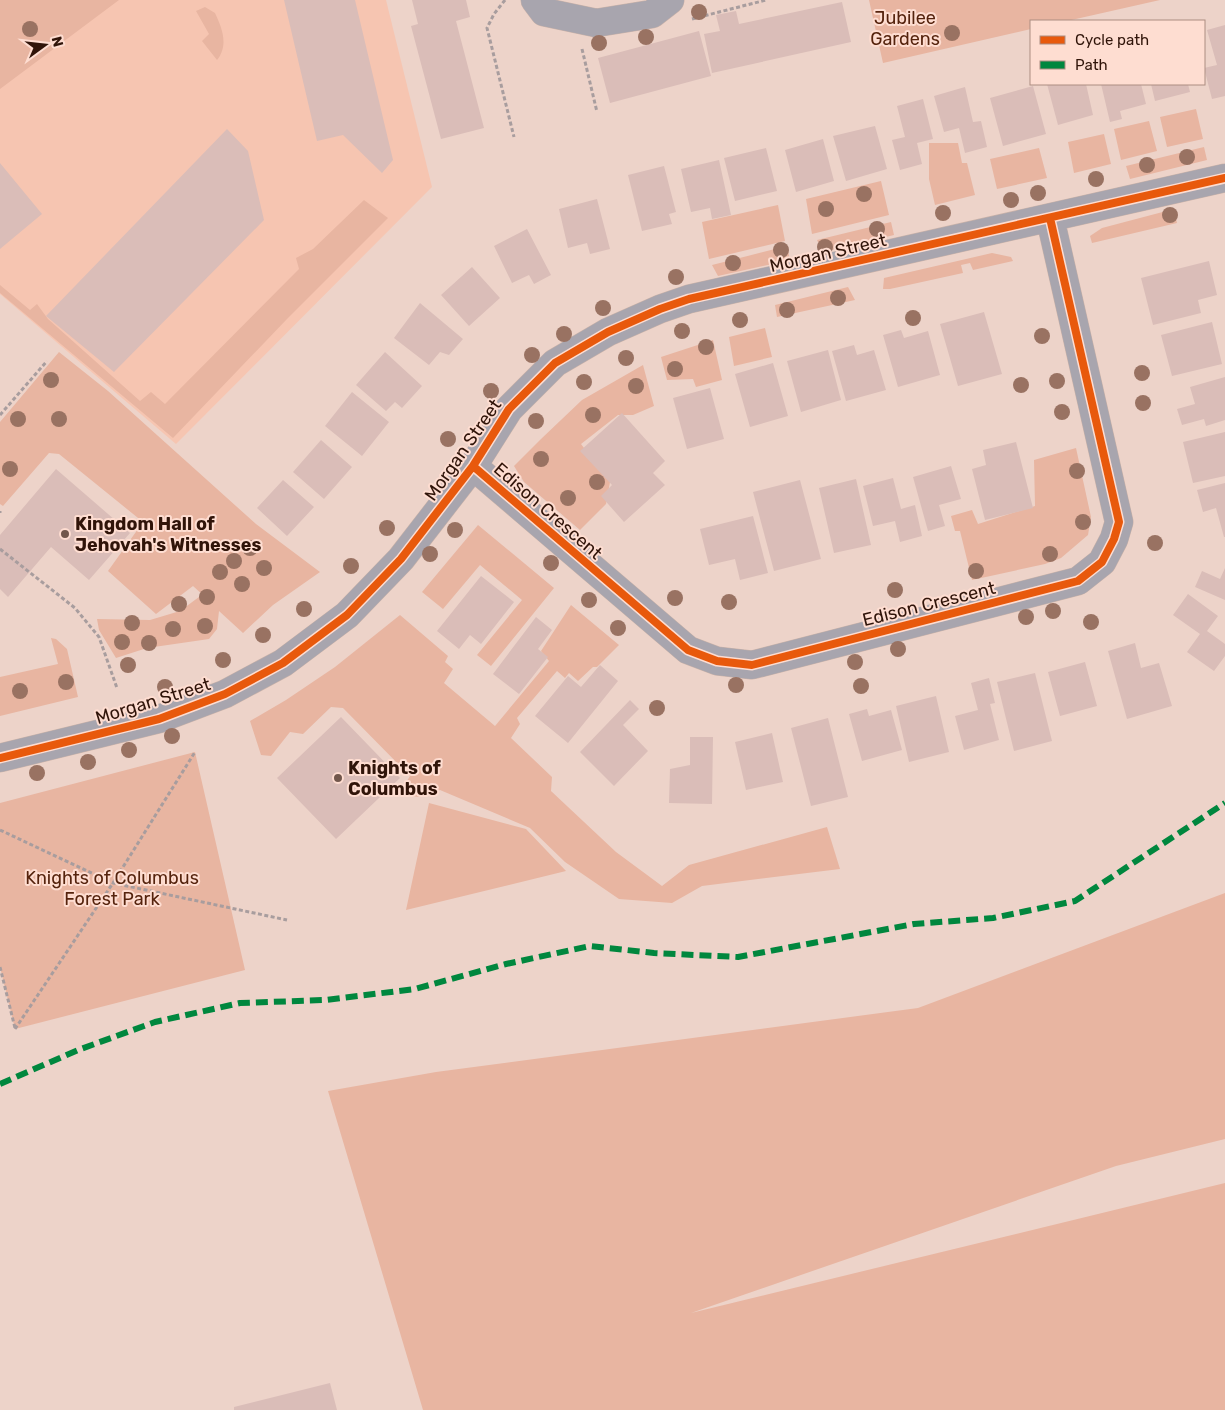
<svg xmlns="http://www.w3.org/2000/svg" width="1225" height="1410" font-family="Rubik,sans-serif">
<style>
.built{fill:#f6c5b1}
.green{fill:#e8b5a1}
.building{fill:#dabdb8}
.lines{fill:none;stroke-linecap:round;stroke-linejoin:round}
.minor-casing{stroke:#c9b2a9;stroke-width:29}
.path{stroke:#a89d9e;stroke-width:3;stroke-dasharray:4 2.5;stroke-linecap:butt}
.minor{stroke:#a8a5ae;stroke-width:28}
.quiet{stroke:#00873e;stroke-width:6;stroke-dasharray:12 6;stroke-linecap:butt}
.cycleway-casing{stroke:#feddd1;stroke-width:11}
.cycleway{stroke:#e8590c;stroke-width:8}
.tree{fill:#997262}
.poi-dot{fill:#72574c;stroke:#feddd1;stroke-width:2}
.labels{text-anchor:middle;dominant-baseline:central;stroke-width:4;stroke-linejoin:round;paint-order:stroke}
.park-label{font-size:18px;fill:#55230d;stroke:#feddd1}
.street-label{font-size:18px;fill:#301409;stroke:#feddd1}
.poi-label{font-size:18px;font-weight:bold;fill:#301409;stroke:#feddd1;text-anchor:start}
</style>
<rect width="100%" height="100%" fill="#edd3c9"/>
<!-- built -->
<path class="built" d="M3 0H386L432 187 176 444 0 294V3Z"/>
<!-- green -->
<path class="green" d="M0 0H119L0 89Z
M869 0H1160L1067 21H1031V29L883 63Z
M205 7 215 13C222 28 229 45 217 60L202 41 209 34 196 11Z
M1196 109 1203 139 1167 147 1160 117Z
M1149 121 1157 151 1121 160 1114 129Z
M1104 134 1111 164 1074 173 1068 142Z
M929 143H958L962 163H967L975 195 935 205 929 179Z
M1204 147 1207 160 1130 179 1126 166Z
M1039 148 1047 178 997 189 990 159Z
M881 181 889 215 812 234 806 199Z
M364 200 388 218 287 319 173 438 0 293V285L30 310 37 304 48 319 140 401 151 392 165 404 299 269 296 258 313 249Z
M778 205 785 241 709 259 702 222Z
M1174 209 1177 223 1092 243 1090 236 1102 228Z
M891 222 894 235 823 252 817 240Z
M787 246 790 260 718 276 712 265Z
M992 253 1011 257 1013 261 973 270 970 263 961 265 963 273 890 289H883L884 278Z
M848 287 855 300 777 317 775 305Z
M765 328 772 357 734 366 729 337Z
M713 340 722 380 696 387 693 379 667 380 661 357Z
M59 352 108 391 256 524 320 572 273 605 243 633 219 611 217 629 209 639 147 648 116 658 99 630 97 619 150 620 180 611 199 597 204 596 193 586 156 614 108 571 143 522 59 454 49 453 3 506 0 504V422Z
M643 365 654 406 633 415H618L581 444 610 482 606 504 580 530 524 482 514 466 541 439 582 400Z
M1076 448 1091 517 1088 535 1061 558 1045 564 972 580 960 531H955L951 516 972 510 978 524 1035 506 1034 460Z
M478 525 554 588 491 666 477 655 522 600 480 565 443 609 422 592Z
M571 605 619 645 597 667H593L578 681 569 673 565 678 557 671 517 718 520 724 511 738 552 777 551 791 616 852 662 886 689 865 827 827 840 869 702 886 672 903 619 899 565 862 530 828 440 790 419 797 399 794 410 776 343 708 331 707 303 734 290 732 271 756 261 755 250 721 286 700 335 667 400 615 448 656 445 662 453 669 444 683 495 726 549 661 541 651Z
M51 638 56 639 67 649 78 697 0 716V677L58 664Z
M195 752 245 970 15 1029 0 967V803Z
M429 803 526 829 566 871 406 910Z
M1225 893V1139L1116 1166 691 1313 1225 1183V1410H423L328 1091 436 1072 918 1008Z"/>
<!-- building -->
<path class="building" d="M284 0H355L393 160 382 173 343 135 317 141Z
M412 0H466L470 17 456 21 484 128 441 139 411 26 418 24Z
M842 2 851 42 712 73 704 34 720 31 716 15 736 11 739 24Z
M1225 25V96L1212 99 1204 68 1217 65 1207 30Z
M699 31 711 76 610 103 598 58Z
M1047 84H1086L1093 115 1058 125Z
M1101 84H1141L1146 104 1120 111 1122 119 1110 122Z
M1151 84H1188L1190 92 1155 101Z
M1033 86 1046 134 1003 146 990 98Z
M965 87 973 122 981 121 987 147 965 153 959 128 944 132 934 96Z
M923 99 933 139 917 143 922 164 900 170 892 140 905 137 897 106Z
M875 126 887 169 846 181 833 136Z
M227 129 248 151 264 220 114 372 46 316Z
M823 139 834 181 796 192 785 150Z
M766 148 777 191 735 201 724 158Z
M719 160 731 215 712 219 710 208 691 212 681 169Z
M0 163 42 214 0 249Z
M664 166 676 212 669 214 672 224 642 231 628 175Z
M597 199 610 249 590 254 587 243 568 248 559 209Z
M527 229 551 275 534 284 529 275 512 283 494 246Z
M1209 261 1217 295 1198 300 1201 313 1153 325 1141 278Z
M472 267 500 298 469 326 441 295Z
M420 303 463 339 449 355 440 352 429 365 394 338Z
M984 312 1002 374 958 386 940 324Z
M1212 322 1222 364 1172 376 1161 335Z
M901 330 904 338 928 331 940 375 898 387 883 335Z
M854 345 857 355 874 350 886 390 846 401 832 351Z
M828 350 841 400 801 412 787 361Z
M385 352 422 386 402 408 395 402 386 411 356 385Z
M773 363 788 416 750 427 735 374Z
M1225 377V420L1206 426 1204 419 1182 425 1177 409 1195 404 1190 387Z
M710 388 724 439 687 449 673 398Z
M352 392 389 422 362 456 325 426Z
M622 413 665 461 653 473 665 485 624 522 601 496 612 485 580 451Z
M1225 432V476L1193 483 1183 442Z
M321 440 352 467 324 499 293 472Z
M1016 442 1033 508 985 520 972 469 986 465 983 450Z
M951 466 961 499 939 505 945 526 928 531 913 477Z
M56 469 130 533 89 580 51 547 8 597 0 589V535Z
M893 478 901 509 915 505 922 536 900 542 895 521 873 526 863 486Z
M856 479 871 545 834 553 819 488Z
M283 480 314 507 287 536 257 508Z
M800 480 821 559 774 571 753 492Z
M1225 483V537H1224L1216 508 1203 512 1197 490Z
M753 516 768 573 740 580 735 559 709 565 700 529Z
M1225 568V600L1195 587 1202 571 1220 579Z
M481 576 514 602 481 644 470 635 459 649 437 631Z
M1188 594 1218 616 1207 631 1225 644V656L1214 671 1187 652 1200 634 1173 615Z
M536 617 552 630 538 649 548 657 519 694 493 674Z
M1135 643 1141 668 1159 663 1172 706 1127 719 1108 651Z
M1085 662 1097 706 1060 716 1048 672Z
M600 665 618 681 568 743 535 716 568 676 581 687Z
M1035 673 1052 741 1014 751 997 682Z
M989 678 995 703 990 704 999 740 964 750 955 716 978 710 971 683Z
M936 696 949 752 909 762 896 706Z
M630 700 639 709 623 725 648 751 614 786 580 752Z
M867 709 869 716 891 710 902 750 862 761 849 714Z
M341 717 400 778 336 839 277 778Z
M828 718 848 797 811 806 791 728Z
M772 733 783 782 746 790 735 742Z
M690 737H713L712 804 669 803 670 769 690 765Z
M330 1383 337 1410H234V1407Z"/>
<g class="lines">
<!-- minor casing -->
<g class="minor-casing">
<path id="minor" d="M535 0 544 12 596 23 652 14 670 0
M473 466 688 650 717 661 752 665 1078 581 1102 562 1114 539 1119 522 1050 218
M0 758 159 719 225 694 283 663 347 615 401 559 473 466 509 409 555 363 608 332 660 309 689 299 1225 178"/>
</g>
<!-- path -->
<path class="path" d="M505 0 494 14 487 28 514 137
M692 19 766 0
M582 49 597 112
M0 415 47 361
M0 511V513
M0 549 75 608 99 637 117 688
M0 830 113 883 287 920
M0 967 15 1028
M15 1029 113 883 195 752"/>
<!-- minor -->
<use href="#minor" class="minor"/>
<!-- quiet -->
<path class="quiet" d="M0 1084 78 1050 155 1022 240 1003 325 1000 415 989 506 964 590 946 654 953 738 957 914 924 993 918 1075 901 1225 803"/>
<!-- cycleway casing -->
<g class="cycleway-casing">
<path id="cycleway" d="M473 466 688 650 717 661 752 665 1078 581 1102 562 1114 539 1119 522 1050 218
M0 758 159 719 225 694 283 663 347 615 401 559 473 466 509 409 555 363 608 332 660 309 689 299 1225 178"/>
</g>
<!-- cycleway -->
<use href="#cycleway" class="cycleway"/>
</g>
<!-- trees -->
<g class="tree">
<circle cx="699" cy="12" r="8"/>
<circle cx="30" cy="29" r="8"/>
<circle cx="952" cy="33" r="8"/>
<circle cx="646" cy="37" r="8"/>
<circle cx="599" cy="43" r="8"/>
<circle cx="1187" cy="157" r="8"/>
<circle cx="1147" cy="165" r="8"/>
<circle cx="1096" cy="179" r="8"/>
<circle cx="1038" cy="193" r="8"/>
<circle cx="864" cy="194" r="8"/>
<circle cx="1011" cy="200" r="8"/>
<circle cx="826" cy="209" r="8"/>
<circle cx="943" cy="213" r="8"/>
<circle cx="1170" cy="215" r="8"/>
<circle cx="877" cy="229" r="8"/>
<circle cx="825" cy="247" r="8"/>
<circle cx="781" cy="250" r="8"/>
<circle cx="733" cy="263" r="8"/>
<circle cx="676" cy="277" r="8"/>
<circle cx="838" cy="298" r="8"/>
<circle cx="603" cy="308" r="8"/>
<circle cx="787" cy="310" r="8"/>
<circle cx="913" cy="318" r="8"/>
<circle cx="740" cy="320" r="8"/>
<circle cx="682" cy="331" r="8"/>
<circle cx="564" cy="334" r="8"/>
<circle cx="1042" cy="336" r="8"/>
<circle cx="706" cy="347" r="8"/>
<circle cx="532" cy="355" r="8"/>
<circle cx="626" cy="358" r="8"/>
<circle cx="675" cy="369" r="8"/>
<circle cx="1142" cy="373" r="8"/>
<circle cx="51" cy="380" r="8"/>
<circle cx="1057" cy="381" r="8"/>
<circle cx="584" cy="382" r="8"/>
<circle cx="1021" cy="385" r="8"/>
<circle cx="636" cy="386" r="8"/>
<circle cx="491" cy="391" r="8"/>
<circle cx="1143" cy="403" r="8"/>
<circle cx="1062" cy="412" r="8"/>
<circle cx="593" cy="415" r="8"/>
<circle cx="18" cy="419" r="8"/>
<circle cx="59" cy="419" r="8"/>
<circle cx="536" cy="421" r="8"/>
<circle cx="448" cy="439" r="8"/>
<circle cx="541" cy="459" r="8"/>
<circle cx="10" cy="469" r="8"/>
<circle cx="1077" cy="471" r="8"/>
<circle cx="597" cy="482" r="8"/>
<circle cx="568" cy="498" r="8"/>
<circle cx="1083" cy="522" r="8"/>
<circle cx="387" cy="528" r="8"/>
<circle cx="455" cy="530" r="8"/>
<circle cx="1155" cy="543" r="8"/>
<circle cx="250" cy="548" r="8"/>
<circle cx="430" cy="554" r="8"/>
<circle cx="1050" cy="554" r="8"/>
<circle cx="234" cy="561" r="8"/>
<circle cx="551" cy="563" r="8"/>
<circle cx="351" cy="566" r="8"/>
<circle cx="264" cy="568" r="8"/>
<circle cx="976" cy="571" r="8"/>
<circle cx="220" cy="572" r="8"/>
<circle cx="242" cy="584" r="8"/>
<circle cx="895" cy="590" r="8"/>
<circle cx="207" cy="597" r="8"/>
<circle cx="675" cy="598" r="8"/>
<circle cx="589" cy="600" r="8"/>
<circle cx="729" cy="602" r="8"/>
<circle cx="179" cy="604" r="8"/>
<circle cx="304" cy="609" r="8"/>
<circle cx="1053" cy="611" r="8"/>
<circle cx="1026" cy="617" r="8"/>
<circle cx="1091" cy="622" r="8"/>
<circle cx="132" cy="623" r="8"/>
<circle cx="205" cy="626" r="8"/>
<circle cx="618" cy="628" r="8"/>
<circle cx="173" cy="629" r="8"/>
<circle cx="263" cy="635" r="8"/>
<circle cx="122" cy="642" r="8"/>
<circle cx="149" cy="643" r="8"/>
<circle cx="898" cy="649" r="8"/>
<circle cx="223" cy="660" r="8"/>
<circle cx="855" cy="662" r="8"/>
<circle cx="128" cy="665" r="8"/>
<circle cx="66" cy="682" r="8"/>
<circle cx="736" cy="685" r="8"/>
<circle cx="861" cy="686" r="8"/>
<circle cx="165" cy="687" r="8"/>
<circle cx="20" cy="691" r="8"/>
<circle cx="657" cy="708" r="8"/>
<circle cx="172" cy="736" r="8"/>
<circle cx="129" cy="750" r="8"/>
<circle cx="88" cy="762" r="8"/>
<circle cx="37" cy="773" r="8"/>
</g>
<!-- markers -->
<g class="poi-dot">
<circle cx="65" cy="534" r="5"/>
<circle cx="338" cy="778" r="5"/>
</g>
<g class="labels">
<!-- park labels -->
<g class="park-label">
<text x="905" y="18">Jubilee<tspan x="905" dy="21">Gardens</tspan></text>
<text x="112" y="878">Knights of Columbus<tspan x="112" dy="21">Forest Park</tspan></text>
</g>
<!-- street labels -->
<g class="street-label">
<text transform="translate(828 253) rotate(-13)">Morgan Street</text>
<text transform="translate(463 450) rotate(-55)">Morgan Street</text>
<text transform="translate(548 511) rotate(41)">Edison Crescent</text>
<text transform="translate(929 604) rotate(-14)">Edison Crescent</text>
<text transform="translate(153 701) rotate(-17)">Morgan Street</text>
</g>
<!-- poi labels -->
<g class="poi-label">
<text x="75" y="524">Kingdom Hall of<tspan x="75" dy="21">Jehovah's Witnesses</tspan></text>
<text x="348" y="768">Knights of<tspan x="348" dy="21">Columbus</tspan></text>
</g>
</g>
<!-- legend -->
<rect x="1030" y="20" width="175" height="65" fill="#feddd1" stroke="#ac8d81"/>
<rect x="1040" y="36" width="25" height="8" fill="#e8590c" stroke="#ac8d81"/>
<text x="1075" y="45" font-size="15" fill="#301409">Cycle path</text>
<rect x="1040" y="61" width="25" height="8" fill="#00873e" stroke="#ac8d81"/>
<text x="1075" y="70" font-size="15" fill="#301409">Path</text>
<!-- north arrow -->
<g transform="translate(45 45) rotate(75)" stroke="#feddd1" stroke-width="4" paint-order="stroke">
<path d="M0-4L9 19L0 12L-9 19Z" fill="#301409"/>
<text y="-8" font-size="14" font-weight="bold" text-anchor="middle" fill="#301409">N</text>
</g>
</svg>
